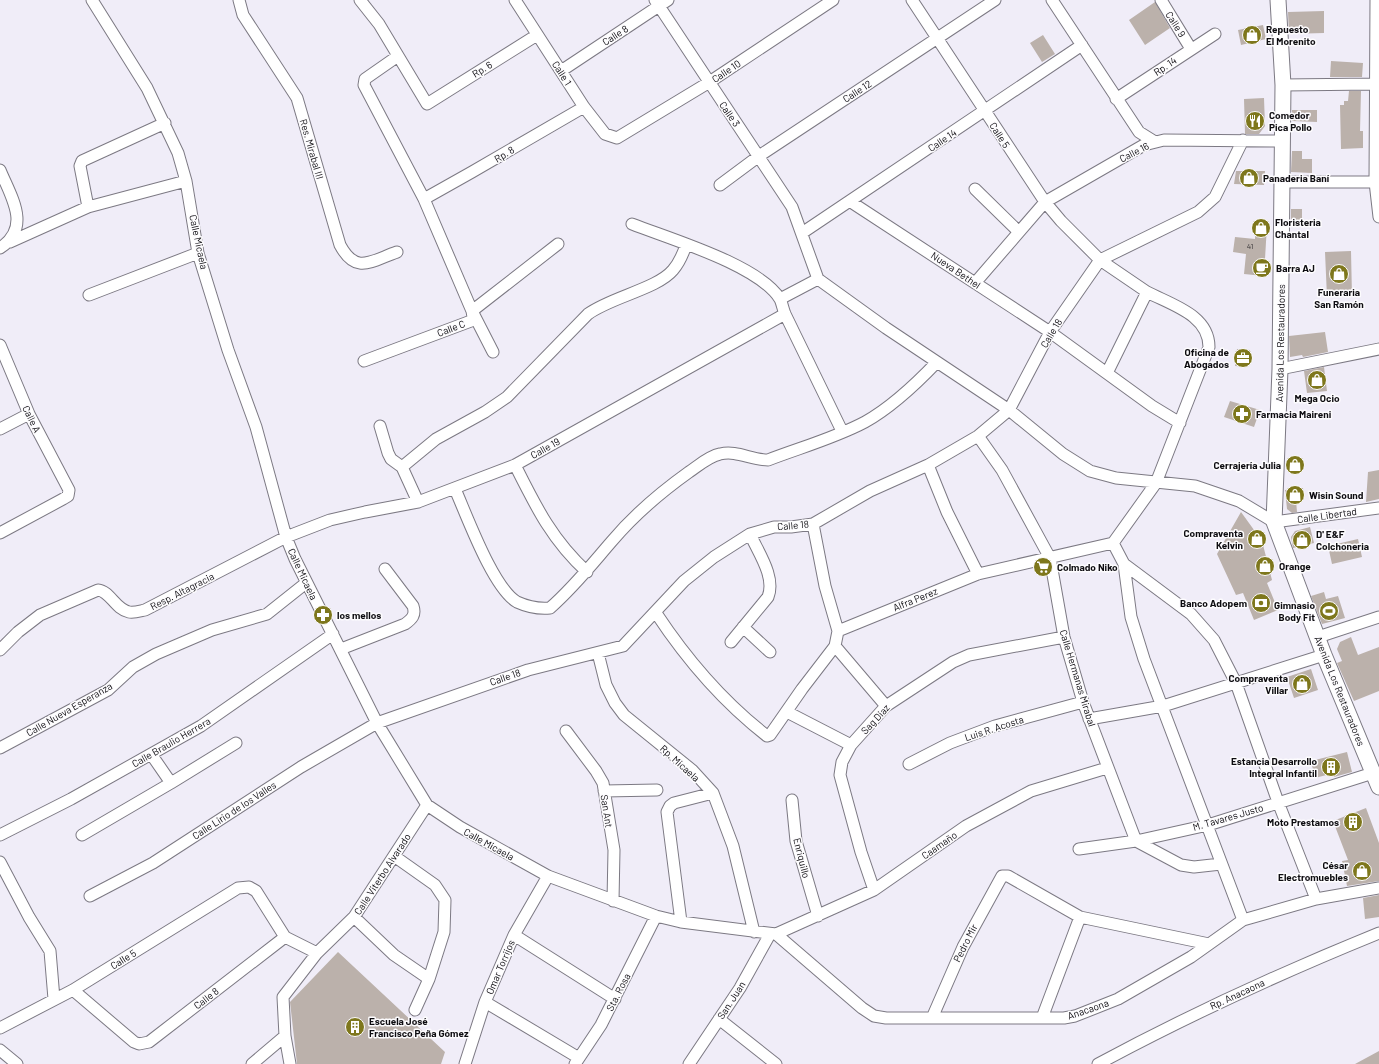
<svg xmlns="http://www.w3.org/2000/svg" width="1379" height="1064" font-family="Barlow,sans-serif">
<style>
.building{fill:#bbb1ab}
.lines{fill:none;stroke-linecap:round;stroke-linejoin:round}
.street-casing{stroke:#7c7983;stroke-width:13}
.secondary-casing{stroke:#7c7983;stroke-width:17}
.street{stroke:#fff;stroke-width:11}
.secondary{stroke:#fff;stroke-width:15}
.labels{text-anchor:middle;dominant-baseline:central;stroke-width:3;stroke-linejoin:round;paint-order:stroke}
.number-label{font-size:8px;fill:#383537}
.street-label{font-size:10px;fill:#0d0c10;stroke:#fdfcfe}
.poi-label{font-size:10px;font-weight:bold;fill:#0d0c10;stroke:#fdfcfe;text-anchor:start}
</style>
<rect width="100%" height="100%" fill="#f0edf8"/>
<!-- building -->
<path class="building" d="M1155 2 1170 28 1145 45 1129 20Z
M1324 11V33L1289 34 1288 12Z
M1263 25 1266 39 1241 45 1238 30Z
M1043 35 1055 54 1042 62 1030 43Z
M1331 61 1363 63 1362 77H1330Z
M1349 91H1361L1360 131H1363V148L1341 149 1340 105H1344V101H1348Z
M1264 98 1265 126 1259 134H1245L1244 99Z
M1292 110H1317V122L1292 121Z
M1292 151H1302V159H1312V173L1291 172Z
M1236 171H1265L1264 185 1234 184Z
M1291 209H1302V223H1291Z
M1256 224 1267 225 1264 276 1244 274 1246 254 1233 252 1235 237 1255 239Z
M1351 251 1352 296 1327 297 1325 252Z
M1325 332 1328 352 1303 357 1302 355 1290 357 1289 336Z
M1237 349 1250 350 1248 367 1235 366Z
M1324 367 1327 391 1307 393 1304 371Z
M1230 401 1260 410 1254 427 1224 417Z
M1379 470V499L1366 502 1368 472Z
M1303 488 1304 500H1296L1297 512 1292 513 1287 509 1285 490Z
M1241 512 1262 541 1272 580 1267 583 1278 610 1254 620 1243 593 1236 595 1217 554Z
M1310 527 1314 543 1293 548 1291 537 1295 531Z
M1358 539 1362 557 1332 564 1328 546Z
M1324 592 1326 599 1338 596 1345 618 1322 624 1311 596Z
M1351 637 1358 655 1379 647V691L1354 701 1337 663 1342 661 1337 649 1340 642Z
M1311 669 1318 690 1294 698 1287 677Z
M1347 752 1352 772 1334 777V773L1315 778 1311 761Z
M1366 808 1379 843V881L1347 886 1342 861 1348 860 1333 821Z
M1379 895V917L1365 919 1363 898Z
M338 952 445 1052 441 1064H297L290 1002Z
M1379 1051V1064H1355Z"/>
<g class="lines">
<!-- street casing -->
<g class="street-casing">
<path id="street" d="M92 0 147 88 178 153 186 181 198 253 228 350 256 427 286 537 295 559 377 723 427 805 460 827 548 876 656 916 681 922 776 934 874 890 966 826 1031 791 1107 768
M239 0 243 15 297 98 340 245C356 275 371 261 397 252
M360 0 379 24 427 104 537 35
M515 0 584 107 605 134 617 138 708 83 833 0
M655 0 792 207 818 279 886 328 1009 410 1063 454 1090 471 1116 478 1195 486 1239 501 1274 522 1379 508
M912 0 1045 202 1061 221 1100 260 1147 292 1107 373
M1052 0 1139 132 1155 142
M1161 0 1191 49
M1376 0 1375 182 1379 217
M398 56 365 79 364 85 424 199 472 311 493 352
M561 71 668 0
M1283 85 1374 84
M1116 99 1215 34
M0 170C11 197 32 227 0 248
M1281 182H1379
M720 185 759 156 995 0
M975 189 1019 232
M424 199 472 172 584 107
M851 202 1050 332 1152 406 1180 423
M88 207 80 166 82 161 165 123
M632 224C670 239 759 265 780 299 782 303 783 309 785 314L842 431
M802 233 1082 45
M10 242 88 207 186 181
M975 283 1045 202 1144 145 1164 140 1282 141
M89 295 198 253
M780 299 818 279
M0 345 29 414 69 490 68 496 63 499 0 533
M364 361 471 321 473 317 472 311 558 244
M1280 369 1379 349
M380 426 388 453 391 459 402 467 418 502
M0 429 29 414
M978 436 1002 470 1050 558 1064 637 1083 702 1136 841 1181 865 1194 867 1221 864
M515 465C536 507 552 540 587 572
M928 465 947 512 978 574
M402 467 436 439 485 412 507 397 588 314C611 297 657 289 673 270 679 263 683 254 686 245
M455 489C467 516 493 588 517 602 528 607 539 609 550 608 574 587 592 564 612 541 634 515 661 492 689 472 698 466 709 456 720 454 737 450 751 460 768 460 799 448 835 438 865 422 892 407 916 384 937 362
M1113 543 1124 564 1191 614 1214 640 1236 683 1278 802 1316 899
M1113 543 1156 483 1209 347C1209 315 1172 305 1147 292
M1124 564 1131 617 1144 659 1243 920
M656 613C687 660 722 701 767 736L770 735 802 689 835 646 838 631 825 586 813 524
M743 627 770 652
M838 631 978 574 1113 543
M1318 637 1379 617
M731 642 768 597C776 577 758 552 750 534
M835 646 886 706
M341 649 405 624C412 619 416 615 413 606L385 569
M0 650 18 632 40 615 98 590C110 591 115 609 129 612 134 613 140 611 145 610L286 537 330 520 365 512 418 502 515 465 785 314
M598 653 606 685 615 703 624 715 692 770 713 793 733 846 754 932
M787 712 851 745
M1089 719 1163 706 1324 655
M566 731 596 771 603 783 614 850 613 901
M0 748 108 690 133 667 156 654 212 630 267 614 306 583
M151 754 171 783 236 743
M909 764 950 743 995 726 1083 702
M604 791 657 790
M792 800 796 841 818 916
M0 835 71 799 201 726 333 634
M82 835 171 783
M1079 849 1136 841 1208 825 1373 773
M394 856 435 885 445 900 444 932 429 979 415 1010
M0 862 29 917 50 951 54 999
M874 890 861 852 840 775 842 762 851 745 886 706 953 662 969 655 1064 637
M90 896 153 863 301 767 377 723 528 670 623 646 684 581 714 557 750 534 774 527H791L813 524 870 491 928 465 978 436 1009 410 1050 332 1100 260 1198 212 1215 197 1243 140
M354 917 394 955 429 979
M681 922 667 812 670 806 674 803 713 793
M776 934 862 1008 874 1016 886 1018H1064L1075 1016 1118 999 1191 957 1243 920 1316 899 1379 888
M514 935 615 999
M285 937 317 953
M485 1002 579 1058
M932 1018 963 947 1002 876H1008L1080 917 1209 944
M1042 1018 1080 917
M719 1019 776 1064
M0 1028 73 990 238 888 249 887 256 891 285 937 149 1042 139 1044 134 1042 73 990
M0 1050 17 1064
M252 1064 285 1036
M290 1064 285 1036 283 997 317 953 354 917 427 805
M465 1064 485 1002 514 935 548 876
M575 1064 601 1025 656 916
M689 1064 740 988 770 934
M1098 1064C1189 1015 1283 972 1379 933"/>
</g>
<!-- secondary casing -->
<g class="secondary-casing">
<path id="secondary" d="M1278 0 1283 85 1280 369 1274 522 1324 655 1379 787"/>
</g>
<!-- street -->
<use href="#street" class="street"/>
<!-- secondary -->
<use href="#secondary" class="secondary"/>
</g>
<!-- icons -->
<defs>
<g id="shop-disc" transform="scale(1)"><circle r="9.5" fill="#7e771c" stroke="#fdfcfe"/><path d="M-5-2.5h2.3a2.7 3.5 0 0 1 5.4 0H5L5.5 6h-11ZM-1.5-2.5h3a1.5 2.3 0 0 0-3 0Z" fill="#fff"/></g>
<g id="restaurant-disc" transform="scale(1)"><circle r="9.5" fill="#7e771c" stroke="#fdfcfe"/><path d="M-5-6h1v4h1v-4h1v4h1v-4h1v5L-1.5 .5V6h-2V.5L-5-1ZM5-6V6H3V1.5H1.5Q1.5-4 5-6Z" fill="#fff"/></g>
<g id="cafe-disc" transform="scale(1)"><circle r="9.5" fill="#7e771c" stroke="#fdfcfe"/><path d="M-5.5-4.5H6V0H3Q3 3.5 0 3.5H-2.5Q-5.5 3.5-5.5 0ZM3-3.2v2h1.7v-2ZM-6 4.5H4V6H-6Z" fill="#fff"/></g>
<g id="office-disc" transform="scale(1)"><circle r="9.5" fill="#7e771c" stroke="#fdfcfe"/><path d="M-6-3h4V-5.5h4V-3h4V5H-6ZM-1-4.5V-3h2v-1.5ZM-6 0V1H6V0Z" fill="#fff"/></g>
<g id="pharmacy-disc" transform="scale(1)"><circle r="9.5" fill="#7e771c" stroke="#fdfcfe"/><path d="M-2-6h4v4h4v4h-4v4h-4v-4h-4v-4h4Z" fill="#fff"/></g>
<g id="supermarket-disc" transform="scale(1)"><circle r="9.5" fill="#7e771c" stroke="#fdfcfe"/><path d="M-6-5.5h2.5l.6 2H6L4.5 2H-2.5L-4.4-4H-6ZM-1.5 3.2a1.3 1.3 0 1 0 .1 0ZM3 3.2a1.3 1.3 0 1 0 .1 0Z" fill="#fff"/></g>
<g id="bank-disc" transform="scale(1)"><circle r="9.5" fill="#7e771c" stroke="#fdfcfe"/><path d="M-6-4H6V4H-6ZM0-2.3a2.3 2.3 0 1 0 0 4.6a2.3 2.3 0 1 0 0-4.6Z" fill="#fff"/></g>
<g id="stadium-disc" transform="scale(1)"><circle r="9.5" fill="#7e771c" stroke="#fdfcfe"/><path d="M0-5a6.5 5 0 1 0 0 10a6.5 5 0 1 0 0-10ZM-3.5-1.8h7v3.6h-7Z" fill="#fff"/></g>
<g id="building-disc" transform="scale(1)"><circle r="9.5" fill="#7e771c" stroke="#fdfcfe"/><path d="M-4-6H4V6H1V3H-1V6H-4ZM-2.5-4.3h1.7v1.8h-1.7ZM.8-4.3h1.7v1.8H.8ZM-2.5-1h1.7V.8h-1.7ZM.8-1h1.7V.8H.8Z" fill="#fff"/></g>
</defs>
<g fill-rule="evenodd">
<use href="#shop-disc" x="1252" y="35"/>
<use href="#restaurant-disc" x="1255" y="121"/>
<use href="#shop-disc" x="1249" y="178"/>
<use href="#shop-disc" x="1261" y="228"/>
<use href="#cafe-disc" x="1262" y="268"/>
<use href="#shop-disc" x="1339" y="274"/>
<use href="#office-disc" x="1243" y="358"/>
<use href="#shop-disc" x="1317" y="380"/>
<use href="#pharmacy-disc" x="1242" y="414"/>
<use href="#shop-disc" x="1295" y="465"/>
<use href="#shop-disc" x="1295" y="495"/>
<use href="#shop-disc" x="1257" y="539"/>
<use href="#shop-disc" x="1302" y="540"/>
<use href="#shop-disc" x="1265" y="566"/>
<use href="#supermarket-disc" x="1043" y="567"/>
<use href="#bank-disc" x="1261" y="603"/>
<use href="#stadium-disc" x="1329" y="611"/>
<use href="#pharmacy-disc" x="323" y="615"/>
<use href="#shop-disc" x="1302" y="684"/>
<use href="#building-disc" x="1331" y="767"/>
<use href="#building-disc" x="1353" y="822"/>
<use href="#shop-disc" x="1362" y="871"/>
<use href="#building-disc" x="355" y="1027"/>
</g>
<g class="labels">
<!-- number labels -->
<g class="number-label">
<text x="1250" y="246">41</text>
</g>
<!-- street labels -->
<g class="street-label">
<text transform="translate(1176 24) rotate(58)">Calle 9</text>
<text transform="translate(615 35) rotate(-33)">Calle 8</text>
<text transform="translate(1165 66) rotate(-34)">Rp. 14</text>
<text transform="translate(482 69) rotate(-32)">Rp. 6</text>
<text transform="translate(726 71) rotate(-34)">Calle 10</text>
<text transform="translate(562 73) rotate(57)">Calle 1</text>
<text transform="translate(857 91) rotate(-33)">Calle 12</text>
<text transform="translate(730 114) rotate(55)">Calle 3</text>
<text transform="translate(1000 135) rotate(57)">Calle 5</text>
<text transform="translate(942 140) rotate(-34)">Calle 14</text>
<text transform="translate(312 149) rotate(74)">Res. Mirabal III</text>
<text transform="translate(1134 152) rotate(-27)">Calle 16</text>
<text transform="translate(504 154) rotate(-31)">Rp. 8</text>
<text transform="translate(199 242) rotate(78)">Calle Micaela</text>
<text transform="translate(956 270) rotate(34)">Nueva Bethel</text>
<text transform="translate(451 328) rotate(-21)">Calle C</text>
<text transform="translate(1051 333) rotate(-59)">Calle 18</text>
<text transform="translate(1280 343) rotate(-89)">Avenida Los Restauradores</text>
<text transform="translate(32 419) rotate(64)">Calle A</text>
<text transform="translate(545 448) rotate(-29)">Calle 19</text>
<text transform="translate(1327 515) rotate(-8)">Calle Libertad</text>
<text transform="translate(793 525) rotate(-5)">Calle 18</text>
<text transform="translate(303 574) rotate(65)">Calle Micaela</text>
<text transform="translate(182 591) rotate(-27)">Resp. Altagracia</text>
<text transform="translate(915 599) rotate(-22)">Alfra Perez</text>
<text transform="translate(505 677) rotate(-19)">Calle 18</text>
<text transform="translate(1078 678) rotate(73)">Calle Hermanas Mirabal</text>
<text transform="translate(1340 691) rotate(68)">Avenida Los Restauradores</text>
<text transform="translate(69 709) rotate(-30)">Calle Nueva Esperanza</text>
<text transform="translate(875 719) rotate(-47)">Sag Diaz</text>
<text transform="translate(994 728) rotate(-18)">Luis R. Acosta</text>
<text transform="translate(171 742) rotate(-30)">Calle Braulio Herrera</text>
<text transform="translate(680 763) rotate(42)">Rp. Micaela</text>
<text transform="translate(234 810) rotate(-33)">Calle Lirio de los Valles</text>
<text transform="translate(607 811) rotate(81)">San Ant</text>
<text transform="translate(1228 817) rotate(-16)">M. Tavares Justo</text>
<text transform="translate(489 844) rotate(29)">Calle Micaela</text>
<text transform="translate(939 845) rotate(-35)">Caamaño</text>
<text transform="translate(802 858) rotate(76)">Enriquillo</text>
<text transform="translate(382 874) rotate(-57)">Calle Viterbo Alvarado</text>
<text transform="translate(965 943) rotate(-63)">Pedro Mir</text>
<text transform="translate(123 959) rotate(-32)">Calle 5</text>
<text transform="translate(500 967) rotate(-67)">Omar Torrijos</text>
<text transform="translate(618 992) rotate(-63)">Sta. Rosa</text>
<text transform="translate(1237 994) rotate(-25)">Rp. Anacaona</text>
<text transform="translate(206 998) rotate(-38)">Calle 8</text>
<text transform="translate(731 1000) rotate(-57)">San. Juan</text>
<text transform="translate(1088 1009) rotate(-19)">Anacaona</text>
</g>
<!-- poi labels -->
<g class="poi-label">
<text x="1266" y="29">Repuesto<tspan x="1266" dy="12">El Morenito</tspan></text>
<text x="1269" y="115">Comedor<tspan x="1269" dy="12">Pica Pollo</tspan></text>
<text x="1263" y="178">Panaderia Baní</text>
<text x="1275" y="222">Floristeria<tspan x="1275" dy="12">Chantal</tspan></text>
<text x="1276" y="268">Barra AJ</text>
<text x="1339" y="292" text-anchor="middle">Funeraria<tspan x="1339" dy="12">San Ramón</tspan></text>
<text x="1229" y="352" text-anchor="end">Oficina de<tspan x="1229" dy="12">Abogados</tspan></text>
<text x="1317" y="398" text-anchor="middle">Mega Ocio</text>
<text x="1256" y="414">Farmacia Maireni</text>
<text x="1281" y="465" text-anchor="end">Cerrajería Julia</text>
<text x="1309" y="495">Wisin Sound</text>
<text x="1243" y="533" text-anchor="end">Compraventa<tspan x="1243" dy="12">Kelvin</tspan></text>
<text x="1316" y="534">D' E&amp;F<tspan x="1316" dy="12">Colchoneria</tspan></text>
<text x="1279" y="566">Orange</text>
<text x="1057" y="567">Colmado Niko</text>
<text x="1247" y="603" text-anchor="end">Banco Adopem</text>
<text x="1315" y="605" text-anchor="end">Gimnasio<tspan x="1315" dy="12">Body Fit</tspan></text>
<text x="337" y="615">los mellos</text>
<text x="1288" y="678" text-anchor="end">Compraventa<tspan x="1288" dy="12">Villar</tspan></text>
<text x="1317" y="761" text-anchor="end">Estancia Desarrollo<tspan x="1317" dy="12">Integral Infantil</tspan></text>
<text x="1339" y="822" text-anchor="end">Moto Prestamos</text>
<text x="1348" y="865" text-anchor="end">César<tspan x="1348" dy="12">Electromuebles</tspan></text>
<text x="369" y="1021">Escuela José<tspan x="369" dy="12">Francisco Peña Gómez</tspan></text>
</g>
</g>
</svg>
